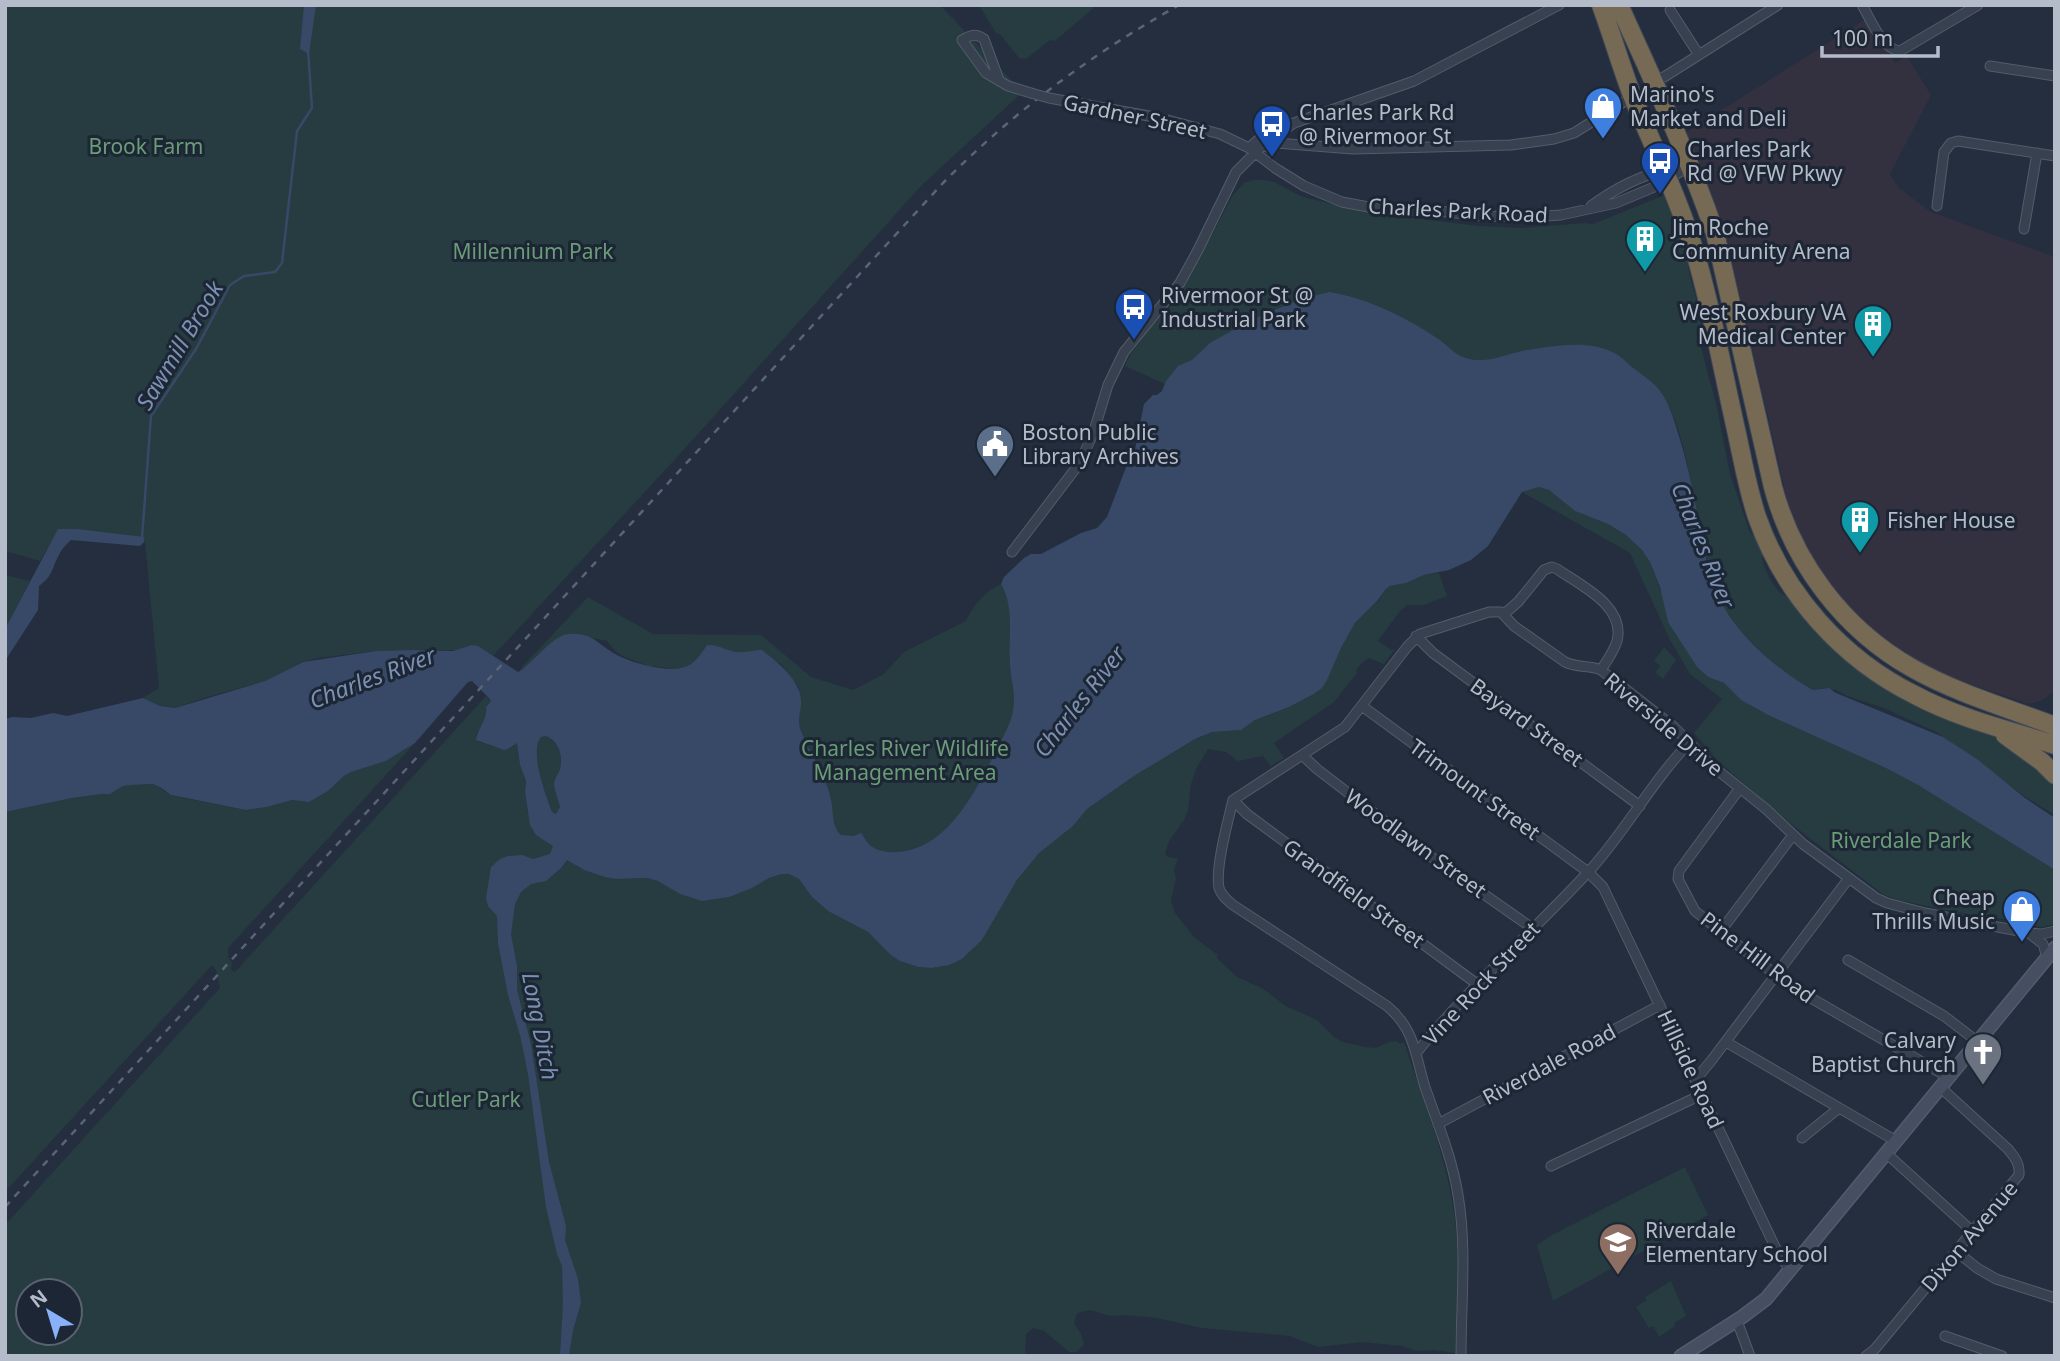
<svg xmlns="http://www.w3.org/2000/svg" width="2060" height="1361" font-family="'Noto Sans',sans-serif">
<style>
.medical{fill:#333040}
.green{fill:#263c40;fill-rule:evenodd}
.water{fill:#374967;fill-rule:evenodd}
.lines{fill:none;stroke-linecap:round;stroke-linejoin:round}
.stream{stroke:#374967;stroke-width:2.5}
.street-casing{stroke:#535c6a;stroke-width:11}
.secondary-casing{stroke:#535c6a;stroke-width:15}
.highway-casing{stroke:#404957;stroke-width:20}
.street{stroke:#38414f;stroke-width:9}
.secondary{stroke:#464f62;stroke-width:12}
.highway{stroke:#766a55;stroke-width:18}
.rail{stroke:#5a6476;stroke-width:2.5;stroke-dasharray:7 7;stroke-linecap:butt}
.street-bridge-casing{stroke:#535c6a;stroke-width:11;stroke-linecap:butt}
.street-bridge{stroke:#38414f;stroke-width:9}
.labels{text-anchor:middle;dominant-baseline:central;stroke-width:6;stroke-linejoin:round;paint-order:stroke}
.poi-label{font-size:21px;fill:#b4bcca;stroke:#1d2634;text-anchor:start}
.street-label{font-size:21px;fill:#b4bcca;stroke:#1d2634}
.park-label{font-size:21px;fill:#6a9c78;stroke:#1d2634}
.water-label{font-size:23px;font-style:italic;fill:#7b90b2;stroke:#1d2634}
</style>
<rect width="100%" height="100%" fill="#242e3f"/>
<!-- medical -->
<path class="medical" d="M1866 19 1895 63 1907 56 1931 95 1890 174 1899 188 1931 212 2055 257V690L2043 700 2029 704 1948 677 1912 661 1891 646 1841 602 1816 569 1790 512 1730 253 1685 133Z"/>
<!-- green -->
<path class="green" d="M5 5H940L1012 81 1029 86 921 186 679 455 493 656C482 647 470 645 458 650L376 651 319 658 302 662 265 681 204 698 175 708 160 706 143 698 159 688 145 542 59 529 40 561 5 551Z
M979 5H1097L1055 41 1050 40 1026 59 1019 58 1000 34 996 33Z
M1253 180H1265L1274 182 1303 197 1328 203 1405 217 1478 226 1520 228 1584 223 1593 224 1670 193 1683 240 1690 277 1698 305 1702 332 1701 347 1717 408 1730 474 1749 530 1761 547 1763 563 1770 579 1779 592 1795 602 1832 647 2004 734 2055 787V815L2024 796 1938 733 1884 708 1847 696 1836 690 1826 688 1813 690C1765 663 1718 618 1705 562 1699 534 1695 506 1690 477 1684 447 1676 412 1657 387L1531 350 1482 363 1464 360 1425 332 1167 385 1125 366 1130 355 1151 327 1180 295 1233 195 1244 183Z
M1539 487 1549 490 1575 511 1608 524 1626 535 1642 550 1650 562 1663 597 1668 621 1697 667 1708 677 1724 683 1741 700 1768 715 1888 769 1918 785 2055 870V924L2042 927 1998 918 1997 920 1898 900 1884 895 1790 823 1719 762 1694 733 1722 699 1690 674 1670 640 1630 553 1522 492Z
M1040 556 1024 691 973 818 900 859 842 836 836 829 800 767 797 711 799 687 780 663 687 670 659 667 648 666 625 657 616 652 607 641 572 634 527 667 520 669 588 597 653 634 761 635 811 677 853 690 884 674 904 652 966 621C974 604 984 592 1001 584L1003 587Z
M1439 573 1447 596 1424 605H1407L1400 611 1378 641 1391 650 1395 649 1384 664 1369 658 1363 662 1356 670 1357 673 1334 702 1274 743 1284 758 1271 766 1263 756 1238 761 1226 752 1208 749 1196 769 1191 784 1188 811 1184 820 1169 841 1165 853 1166 856 1178 859 1174 870 1176 878 1171 901 1175 913 1195 938 1218 955 1217 958 1237 977 1262 988 1286 1006 1317 1020 1335 1038 1343 1042 1365 1047 1376 1048 1389 1042 1397 1041 1400 1044 1404 1042C1422 1098 1446 1154 1454 1213 1461 1257 1456 1308 1455 1353L1434 1350 1416 1351 1402 1346 1362 1342 1318 1347 1290 1336 1202 1328 1157 1318 1125 1315 1110 1316 1090 1310 1077 1313 1074 1323 1081 1334 1084 1345 1076 1352H1069L1044 1331 1033 1328 1026 1334 1025 1356H5V1225L220 988 216 970 212 965 5 1192V812L72 798 102 794H110L123 786 131 785 153 784 160 787 165 792 178 797 246 810 267 807 292 800 309 802 328 791 344 776 351 772 386 761 415 743 228 948V957L232 962 231 970 235 972 486 696 491 701 486 707 487 716 476 735 479 742C486 743 503 751 508 749 512 748 514 745 517 742L520 765 526 781 525 792 528 813 548 841 579 868 616 879 647 878 659 881 680 894 740 892 769 878 782 874H789L799 879 812 897 828 911 868 932 900 961 918 967 932 968 948 965 962 959 982 940 1017 880 1039 852 1073 826 1087 809 1134 776 1195 739 1212 732 1240 730 1255 720 1289 707 1314 694 1322 688 1341 648 1355 623 1378 601 1386 589 1390 586 1406 583 1424 575ZM28 1291H70V1333H28Z
M5 575 30 581 5 629Z
M1664 647 1676 660 1663 679 1655 673 1660 666 1654 661Z
M546 736C559 743 563 756 560 769 558 775 554 780 554 785 555 792 558 800 560 807L556 814 552 813C546 796 529 751 541 737Z
M1685 1167 1708 1215 1553 1301 1537 1245 1552 1235Z
M1671 1281 1686 1316 1674 1323 1675 1326 1659 1337 1653 1326 1649 1328 1636 1307 1647 1300 1645 1297Z"/>
<!-- water -->
<path class="water" d="M304 5H316L309 54 300 49Z
M1329 292C1368 298 1407 318 1440 340 1449 347 1455 355 1466 358 1488 365 1506 353 1528 350 1556 346 1589 339 1616 354 1622 357 1627 363 1632 367 1641 374 1650 380 1657 387 1667 398 1673 416 1677 430 1687 460 1693 491 1699 523 1704 548 1707 571 1717 594 1735 634 1776 669 1813 690L1829 688 1836 693 1943 737 1977 759 2025 798 2055 818V870L1918 785 1888 769 1768 715 1741 700 1724 683 1708 677 1697 667 1668 622 1660 587 1650 562 1642 550 1626 535 1608 524 1575 511 1549 490 1539 487 1522 492 1488 546 1471 560 1449 570 1424 575 1406 583 1390 586 1386 589 1377 601 1355 623 1341 648 1327 680 1322 688 1314 694 1289 707 1255 720 1241 730 1212 732 1195 739 1134 776 1087 809 1073 826 1039 853 1017 880 982 940 962 959 949 965 932 968 918 967 900 961 891 955 868 932 828 911 812 897 799 879 789 874H782L769 878 752 888 729 897 702 901 680 894 658 881 647 878 616 879 605 877 584 870 567 860 561 868 546 881 531 884 521 892 515 904 511 934 517 966V990L531 1044 549 1162 566 1226 565 1240 578 1279 581 1303 573 1330 569 1356H560L563 1303 562 1266 557 1254 546 1207 528 1074 520 1035 508 995 498 943 497 916 488 906 486 898 491 867 500 859 508 856 522 855 533 859 550 854 553 846 536 835 530 825 525 792 526 781 520 765 517 743 508 749 504 750 476 740C477 728 488 720 486 707L491 701 489 698 472 681 468 682 415 743 386 761 351 772 344 776 328 791 309 802 292 800 267 807 246 810 171 795 160 787 153 784 131 785 123 786 110 794H102L72 798 5 812V719L12 717 31 718 53 713 67 716 143 698 160 706 175 708 265 681 303 662 376 651 414 650 453 651 472 645 478 646 518 672C533 664 552 635 569 634 593 632 598 645 617 655 632 663 668 673 685 667 695 664 701 654 707 645 719 644 732 654 743 652 750 652 755 650 762 650 778 663 803 681 801 705 800 715 797 721 801 731 810 755 826 775 831 800 834 814 831 825 841 835L854 836 861 833C864 837 867 843 871 846 877 851 889 853 897 852 946 850 974 794 994 755 1000 742 1008 729 1012 716 1017 694 1011 684 1010 663 1008 637 1015 608 1001 584L1004 577 1024 558 1031 554H1041L1081 533 1097 528 1107 517 1128 462 1135 450 1144 404 1153 395H1157L1162 391 1166 381 1178 366 1192 360 1210 343 1251 320 1301 299ZM546 736C559 742 563 755 560 769 558 775 554 779 554 785 555 792 558 800 560 807L556 814 552 812C546 796 529 751 541 737Z
M58 529H77L144 537V542L140 546 71 540C67 544 61 549 59 555 51 569 54 575 39 586L38 610 5 661V629Z"/>
<g class="lines">
<!-- stream -->
<path class="stream" d="M142 538 151 416 196 349 230 285 244 276 275 272 282 263 297 131 312 108 308 50"/>
<!-- street casing -->
<g class="street-casing">
<path id="street" d="M1862 5C1871 20 1882 49 1900 51L1978 5
M1670 10 1699 55
M1990 66 2055 76
M1653 79 1664 77 1778 5
M999 80 984 39C976 33 970 35 962 40L986 73 1008 86 1031 93
M1049 98 1160 118 1220 134 1249 148 1275 168 1304 186 1342 202 1379 209 1438 211 1482 216 1529 217 1561 215 1616 203 1659 185 1689 166
M1267 147 1276 143 1353 149 1511 145 1554 139 1574 133 1633 96
M1249 148C1263 135 1275 124 1294 123L1414 81 1559 5
M1591 206C1613 190 1638 176 1666 170
M1937 206 1944 152 1951 143 1958 141 2055 156
M2024 229 2037 153
M1012 552 1079 464 1093 434 1108 385 1124 352 1180 283 1198 250 1236 172 1265 143 1294 123
M1504 614 1518 602 1544 570 1552 567 1557 569C1580 585 1626 606 1617 641 1614 651 1607 661 1601 670
M1416 636 1433 653 1640 806
M1362 706 1588 872 1603 887 1777 1251 1790 1270
M1302 755 1317 769 1438 862 1532 928
M1740 788 1679 871 1678 879 1695 911 1776 975 1797 990 1948 1077
M1233 800 1247 814 1477 984
M1720 932 1793 835
M2030 934 2043 944 2047 957
M1848 960 1944 1016 1978 1042
M1726 1042 1896 1141
M1417 1052C1470 986 1534 931 1591 869 1627 829 1652 781 1690 742
M1696 1079 1711 1061 1849 878
M1438 1124 1660 1005
M1802 1138 1839 1108
M1886 1153 1972 1231
M1551 1166 1703 1094
M1956 1251 1977 1268 1996 1279 2055 1298
M1737 1321 1750 1356
M1945 1336 2002 1356
M1461 1356C1461 1302 1467 1247 1458 1195 1452 1157 1437 1122 1425 1087 1415 1055 1415 1029 1387 1006L1233 905C1227 900 1221 895 1219 888 1215 868 1228 821 1233 800L1345 727 1407 647 1420 634 1489 612H1501L1514 626 1565 662C1577 668 1590 665 1601 670L1673 726 1711 765 1766 809 1803 844 1876 898 1887 903 1925 913 2029 933 2042 934 2055 931
M1866 1356 1875 1349 2019 1175C2020 1163 2015 1158 2008 1149L1940 1087"/>
</g>
<!-- secondary casing -->
<g class="secondary-casing">
<path id="secondary" d="M1681 1356 1742 1317 1766 1299 2055 948"/>
</g>
<!-- highway casing -->
<g class="highway-casing">
<path id="highway" d="M1601 5C1612 35 1621 66 1632 95 1655 151 1682 205 1698 263 1714 320 1724 377 1737 434 1743 462 1748 490 1757 517 1784 594 1842 659 1915 695 1958 718 2008 730 2055 745
M1619 5C1653 80 1688 155 1715 233L1773 487C1793 562 1843 629 1912 668 1956 693 2007 708 2055 726
M2005 735 2042 762 2055 775"/>
</g>
<!-- street -->
<use href="#street" class="street"/>
<!-- secondary -->
<use href="#secondary" class="secondary"/>
<!-- highway -->
<use href="#highway" class="highway"/>
<!-- rail -->
<path class="rail" d="M5 1207 943 183C1013 112 1092 54 1179 5"/>
<!-- street-bridge casing -->
<g class="street-bridge-casing">
<path id="street-bridge" d="M1031 93 1049 98"/>
</g>
<!-- street-bridge -->
<use href="#street-bridge" class="street-bridge"/>
</g>
<!-- icons -->
<defs>
<g id="shop-pin" transform="scale(2.0125)"><path d="M0 17L-7.5 6A9.5 9.5 0 1 1 7.5 6Z" fill="#3f7fe0" stroke="#1d2634"/><path d="M-5-2.5h2.3a2.7 3.5 0 0 1 5.4 0H5L5.5 6h-11ZM-1.5-2.5h3a1.5 2.3 0 0 0-3 0Z" fill="#fff"/></g>
<g id="bus-pin" transform="scale(2.0125)"><path d="M0 17L-7.5 6A9.5 9.5 0 1 1 7.5 6Z" fill="#1a4fb4" stroke="#1d2634"/><path d="M-5-6H5V4H4V6H2V4H-2V6H-4V4H-5ZM-3.5-4V0h7V-4ZM-3.5 1.2v1.5H-2V1.2ZM2 1.2v1.5H3.5V1.2Z" fill="#fff"/></g>
<g id="building-pin" transform="scale(2.0125)"><path d="M0 17L-7.5 6A9.5 9.5 0 1 1 7.5 6Z" fill="#0f9aa8" stroke="#1d2634"/><path d="M-4-6H4V6H1V3H-1V6H-4ZM-2.5-4.3h1.7v1.8h-1.7ZM.8-4.3h1.7v1.8H.8ZM-2.5-1h1.7V.8h-1.7ZM.8-1h1.7V.8H.8Z" fill="#fff"/></g>
<g id="civic-pin" transform="scale(2.0125)"><path d="M0 17L-7.5 6A9.5 9.5 0 1 1 7.5 6Z" fill="#5c6f8a" stroke="#1d2634"/><path d="M-.6-6.5H3V-4.5H.6V-3L4-1V1h2V6H-6V1h2V-1L-.6-3ZM-1.2 2.5V6h2.4V2.5Z" fill="#fff"/></g>
<g id="church-pin" transform="scale(2.0125)"><path d="M0 17L-7.5 6A9.5 9.5 0 1 1 7.5 6Z" fill="#6b7280" stroke="#1d2634"/><path d="M-1.2-6h2.4v3.5h3.3v2.4h-3.3V6h-2.4V-.1h-3.3v-2.4h3.3Z" fill="#fff"/></g>
<g id="school-pin" transform="scale(2.0125)"><path d="M0 17L-7.5 6A9.5 9.5 0 1 1 7.5 6Z" fill="#8d6e63" stroke="#1d2634"/><path d="M0-5L7-2L0 1L-7-2ZM-4 1L0 2.5L4 1V4Q0 6-4 4Z" fill="#fff"/></g>
</defs>
<g fill-rule="evenodd">
<use href="#shop-pin" x="1603" y="106"/>
<use href="#bus-pin" x="1272" y="124"/>
<use href="#bus-pin" x="1660" y="161"/>
<use href="#building-pin" x="1645" y="239"/>
<use href="#bus-pin" x="1134" y="307"/>
<use href="#building-pin" x="1873" y="324"/>
<use href="#civic-pin" x="995" y="444"/>
<use href="#building-pin" x="1860" y="520"/>
<use href="#shop-pin" x="2022" y="909"/>
<use href="#church-pin" x="1983" y="1052"/>
<use href="#school-pin" x="1618" y="1242"/>
</g>
<g class="labels">
<!-- poi labels -->
<g class="poi-label">
<text x="1630" y="94">Marino's<tspan x="1630" dy="24">Market and Deli</tspan></text>
<text x="1299" y="112">Charles Park Rd<tspan x="1299" dy="24">@ Rivermoor St</tspan></text>
<text x="1687" y="149">Charles Park<tspan x="1687" dy="24">Rd @ VFW Pkwy</tspan></text>
<text x="1672" y="227">Jim Roche<tspan x="1672" dy="24">Community Arena</tspan></text>
<text x="1161" y="295">Rivermoor St @<tspan x="1161" dy="24">Industrial Park</tspan></text>
<text x="1846" y="312" text-anchor="end">West Roxbury VA<tspan x="1846" dy="24">Medical Center</tspan></text>
<text x="1022" y="432">Boston Public<tspan x="1022" dy="24">Library Archives</tspan></text>
<text x="1887" y="520">Fisher House</text>
<text x="1995" y="897" text-anchor="end">Cheap<tspan x="1995" dy="24">Thrills Music</tspan></text>
<text x="1956" y="1040" text-anchor="end">Calvary<tspan x="1956" dy="24">Baptist Church</tspan></text>
<text x="1645" y="1230">Riverdale<tspan x="1645" dy="24">Elementary School</tspan></text>
</g>
<!-- street labels -->
<g class="street-label">
<text transform="translate(1135 116) rotate(12)">Gardner Street</text>
<text transform="translate(1458 210) rotate(3)">Charles Park Road</text>
<text transform="translate(1527 722) rotate(36)">Bayard Street</text>
<text transform="translate(1664 724) rotate(40)">Riverside Drive</text>
<text transform="translate(1475 789) rotate(36)">Trimount Street</text>
<text transform="translate(1416 843) rotate(36)">Woodlawn Street</text>
<text transform="translate(1354 893) rotate(36)">Grandfield Street</text>
<text transform="translate(1758 957) rotate(37)">Pine Hill Road</text>
<text transform="translate(1481 983) rotate(-47)">Vine Rock Street</text>
<text transform="translate(1549 1064) rotate(-28)">Riverdale Road</text>
<text transform="translate(1691 1069) rotate(65)">Hillside Road</text>
<text transform="translate(1969 1236) rotate(-50)">Dixon Avenue</text>
</g>
<!-- park labels -->
<g class="park-label">
<text x="146" y="146">Brook Farm</text>
<text x="533" y="251">Millennium Park</text>
<text x="905" y="748">Charles River Wildlife<tspan x="905" dy="24">Management Area</tspan></text>
<text x="1901" y="840">Riverdale Park</text>
<text x="466" y="1099">Cutler Park</text>
</g>
<!-- water labels -->
<g class="water-label">
<text transform="translate(179 345) rotate(-59)">Sawmill Brook</text>
<text transform="translate(1704 545) rotate(68)">Charles River</text>
<text transform="translate(372 677) rotate(-21)">Charles River</text>
<text transform="translate(1079 701) rotate(-52)">Charles River</text>
<text transform="translate(541 1026) rotate(79)">Long Ditch</text>
</g>
</g>
<!-- border -->
<rect width="2060" height="1361" fill="none" stroke="#b4bcca" stroke-width="14"/>
<!-- north arrow -->
<g transform="translate(49 1312) rotate(322)"><circle r="33" fill="#1d2634" stroke="#596270" stroke-width="2"/>
<path d="M0-5L12 26L0 18L-12 26Z" fill="#88b0fb"/>
<text y="-10" font-size="19" font-weight="bold" text-anchor="middle" fill="#b4bcca">N</text>
</g>
<!-- scale -->
<path d="M1822 46v10h116v-10" fill="none" stroke="#b4bcca" stroke-width="3.5"/>
<text x="1832" y="46" font-size="21" fill="#b4bcca" stroke="#1d2634" stroke-width="5" paint-order="stroke">100 m</text>
</svg>
